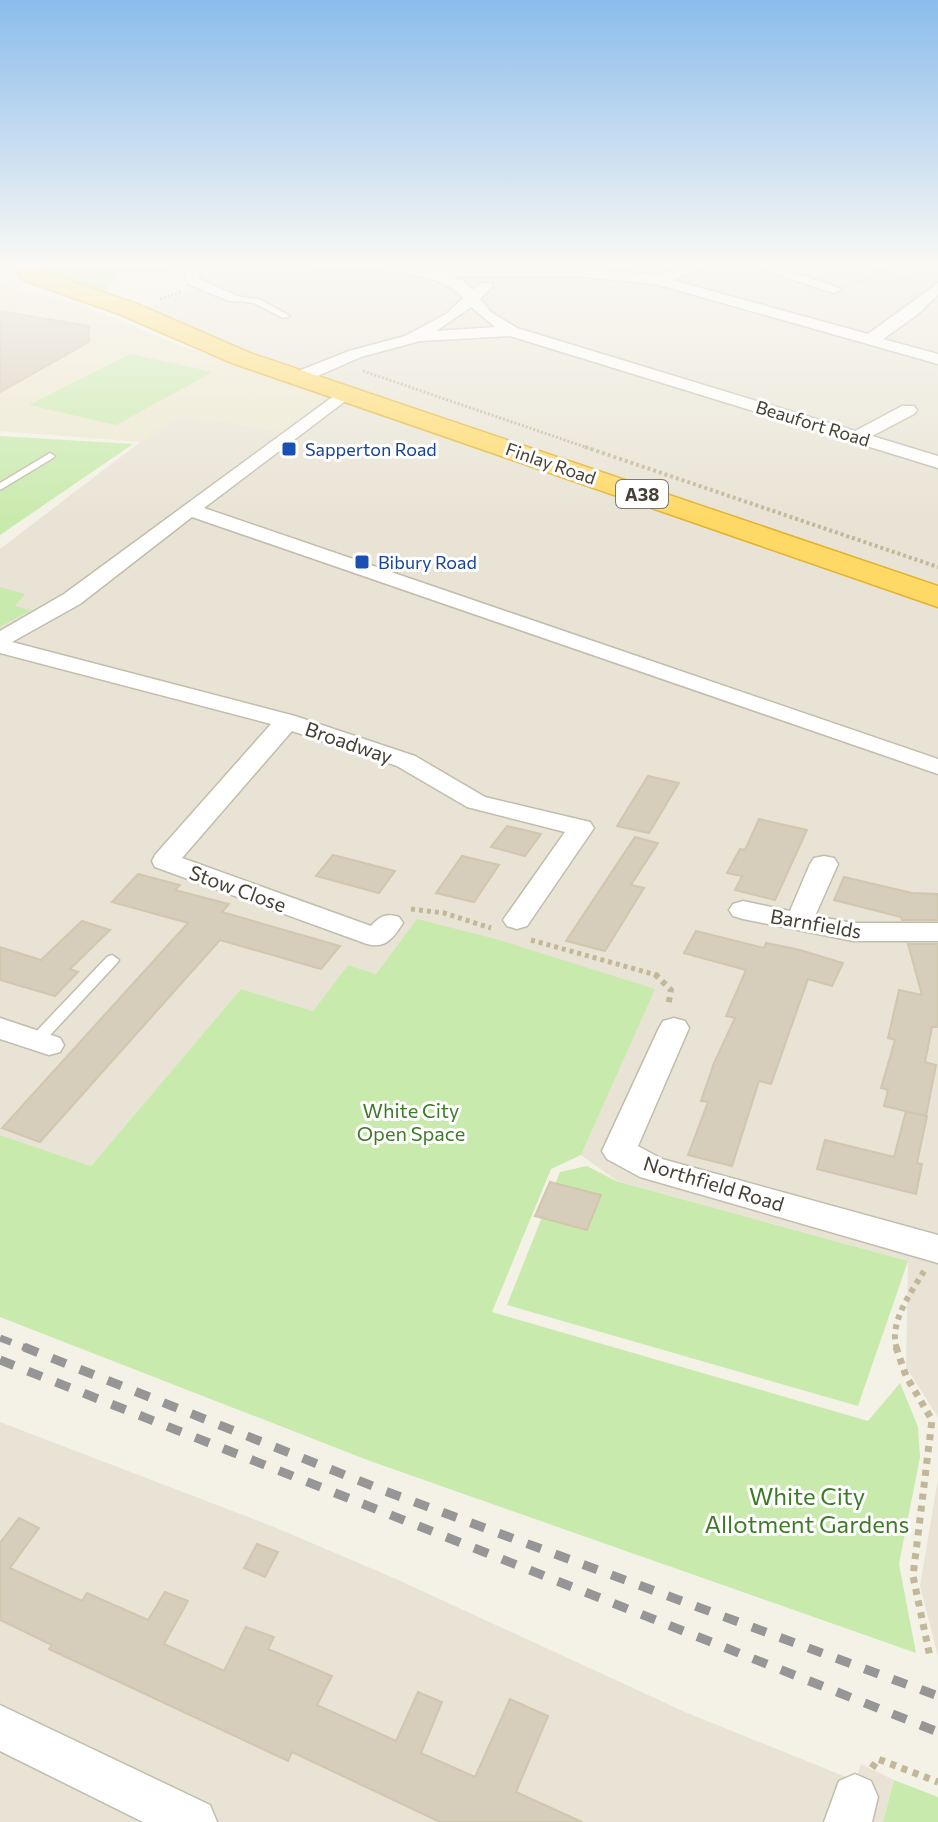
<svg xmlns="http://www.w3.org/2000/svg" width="938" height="1822" font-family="Commissioner,sans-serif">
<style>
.residential{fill:#e8e3d4}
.education{fill:#ede7cf}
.green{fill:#c9eaad}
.building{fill:#d6cdbb;stroke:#d1c6ae;stroke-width:2}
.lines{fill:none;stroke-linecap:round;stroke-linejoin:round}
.lane-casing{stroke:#c2bcab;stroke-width:3}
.street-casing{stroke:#c2bcab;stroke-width:3}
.highway-casing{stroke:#e3b130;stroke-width:3}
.path-far4{stroke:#c2b799;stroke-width:3;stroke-dasharray:2 2;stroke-linecap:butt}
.path-far3{stroke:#c2b799;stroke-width:4;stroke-dasharray:3 3;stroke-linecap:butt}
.path-far2{stroke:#c2b799;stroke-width:5;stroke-dasharray:4 4;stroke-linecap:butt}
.path-far1{stroke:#c2b799;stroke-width:6;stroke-dasharray:5 5;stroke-linecap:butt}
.path{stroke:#c2b799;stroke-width:7;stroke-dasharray:6 6;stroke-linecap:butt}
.lane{fill:#fff;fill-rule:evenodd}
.street{fill:#fff;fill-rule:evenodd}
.highway{fill:#ffd965;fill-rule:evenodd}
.rail-far1{stroke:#969696;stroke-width:7;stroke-dasharray:12 12;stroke-linecap:butt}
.rail{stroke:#969696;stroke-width:9;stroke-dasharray:15 15;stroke-linecap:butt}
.transit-dot{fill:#1a4fb4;stroke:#fff;stroke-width:3}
.labels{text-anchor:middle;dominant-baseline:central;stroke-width:6;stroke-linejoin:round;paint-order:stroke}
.far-street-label{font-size:18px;fill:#474135;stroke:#fff}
.far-transit-label{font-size:18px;fill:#164399;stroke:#fff;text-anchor:start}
.shield{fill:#fff;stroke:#7e7a72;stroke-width:2}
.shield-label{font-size:18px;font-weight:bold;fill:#474135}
.street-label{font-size:20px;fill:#474135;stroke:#fff}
.park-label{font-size:20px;fill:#3e7b26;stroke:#fff}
.near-park-label{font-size:24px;fill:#3e7b26;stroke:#fff}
</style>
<rect width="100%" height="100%" fill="#f4f1e6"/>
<!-- residential -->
<path class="residential" d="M190 264H591L574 272 603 274 601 264H938V1417L906 1367 908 1261 617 1181 581 1155 654 989 417 920 376 974 348 965 313 1011 241 989 91 1166 0 1135V549L140 442 181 415 282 431 323 397 300 377 146 307 205 286 197 281Z
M0 1422 274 1527 396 1579 685 1712 856 1781 861 1764 894 1780 883 1822H0Z
M938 1479V1656L920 1586Z"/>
<!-- education -->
<path class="education" d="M6 286 78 304 176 344 286 381 319 394 322 400 282 431 181 415 141 442 0 431V287Z"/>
<!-- green -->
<path class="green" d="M27 264H178L168 273H119L105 294 52 280Z
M130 354 213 372 116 425 29 405Z
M0 436 133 444 0 535Z
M0 587 25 594 15 606 31 610 0 627Z
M417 919 496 939 655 989 581 1155 551 1169 492 1312 868 1421 900 1383 918 1427 920 1457 899 1564 916 1653 370 1461 0 1317V1135L91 1166 241 989 313 1011 348 965 376 974Z
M587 1166 616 1181 908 1261 858 1406 507 1305 560 1172Z
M894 1780 938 1797V1822H883Z"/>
<!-- building -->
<path class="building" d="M0 311 89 326V342L0 392Z
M648 776 679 783 649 833 617 826Z
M759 819 807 830 775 900 735 890 742 876 727 873 740 849 745 850Z
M507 826 541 834 525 856 491 847Z
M635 837 658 843 631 885 644 888 605 951 566 941Z
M333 855 372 865 395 871 379 893 316 876Z
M462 856 499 865 474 902 436 893Z
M138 874 180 885 175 890 229 904 222 912 340 946 321 969 220 940 40 1142 2 1128 188 923 112 902Z
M844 877 912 893 938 894V920H902L901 917 834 900Z
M82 921 110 930 70 969 78 972 55 996 0 980V947L41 960Z
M696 931 764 948 766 943 800 950 843 963 832 986 808 979 771 1084 759 1081 732 1166 688 1155 708 1102 701 1101 714 1063 735 1018 726 1016 746 970 684 953Z
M908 944H938V1027H932L925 1062 936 1065 926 1116 884 1106 888 1090 881 1088 895 1040 888 1038 899 990 922 995Z
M906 1111 927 1116 917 1163 922 1164 916 1194 817 1169 825 1140 894 1157Z
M550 1182 601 1195 587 1230 535 1216Z
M19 1518 39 1528 10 1568 82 1601 87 1593 148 1620 165 1592 188 1601 164 1644 193 1657 224 1671 246 1627 274 1637 268 1649 332 1676 317 1705 396 1741 418 1692 442 1702 421 1753 475 1777 510 1699 548 1716 516 1792 582 1822H440L292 1752 288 1761 49 1649 52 1645 0 1620V1543Z
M257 1544 278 1552 265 1577 244 1568Z"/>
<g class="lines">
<!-- lane casing -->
<g class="lane-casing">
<path id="lane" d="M231 296 259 299 290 316 283 318 254 303 231 300Z
M50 453 55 456 53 458 0 490V483Z
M112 955 119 960 117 963 41 1045H31L28 1041 31 1037 107 957Z"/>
</g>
<!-- street casing -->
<g class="street-casing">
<path id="street" d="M183 264H197L200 279 242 298 239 301H229L188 284Z
M304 264 574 268 655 275 692 264H715L672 280 868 334 938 283V295L917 315 883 339 938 354V364L656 284 574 276H452L465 282 472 290 481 283H491L493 286 480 299 491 312 517 328 855 431 902 406H914L917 410 914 414 872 436 938 456V468L510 336 420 341 361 357 313 378H301L299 374 301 370 349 351 405 336 446 314 463 298C435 265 354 271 311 268ZM471 307 495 327 436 331Z
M745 264H768L842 289 835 293 830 292Z
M346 387 355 392 352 396 204 508 938 759V774L192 517 80 604 12 642 295 716 415 756 485 797 590 822 594 828 527 926 517 929 507 926 503 920 565 832 467 807 397 766 292 731 182 858 371 926C380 916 386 913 399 917L403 923C393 938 386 949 367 944L155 867 152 861 155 855 271 724 0 653V631L64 594Z
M824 856 834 858 838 864 815 916 853 923H938V941H853L743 919 733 916 729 910 733 904 743 901 790 911 810 864 814 858Z
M0 1018 60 1038 64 1045 60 1052 49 1055 0 1039Z
M674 1018 685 1021 689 1028 638 1146 662 1159 938 1235V1263L640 1177 607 1159 602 1151 659 1028 663 1021Z
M0 1705 210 1805 217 1822H143L0 1751Z
M855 1774 871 1781 878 1797 872 1822H824L839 1781Z"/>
</g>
<!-- highway casing -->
<g class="highway-casing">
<path id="highway" d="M6 264H31L39 270 137 304 250 353 938 586V607L232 363 119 314 23 280Z"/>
</g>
<!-- path-far4 -->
<path class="path-far4" d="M852 264 917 281
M855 283 881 274
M160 299 181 292
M363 371 591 449"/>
<!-- path-far3 -->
<path class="path-far3" d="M585 447 938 567"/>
<!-- path-far2 -->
<path class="path-far2" d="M411 909 444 913 491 928
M531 940 660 976"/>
<!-- path-far1 -->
<path class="path-far1" d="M655 974 671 990 668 1007
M897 1349C888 1323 911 1293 924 1271"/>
<!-- path -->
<path class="path" d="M896 1347 906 1376 932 1420 913 1576 930 1657
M872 1768 878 1759 938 1782"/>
<!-- lane -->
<use href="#lane" class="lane"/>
<!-- street -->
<use href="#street" class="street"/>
<!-- highway -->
<use href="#highway" class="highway"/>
<!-- rail-far1 -->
<path class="rail-far1" d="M0 1338 29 1349"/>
<!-- rail -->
<path class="rail" d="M24 1347 385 1491 938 1696
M0 1360 938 1732"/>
</g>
<!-- sky -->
<linearGradient id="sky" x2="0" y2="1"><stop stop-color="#8bbcec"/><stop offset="0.51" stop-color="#faf9f4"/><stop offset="1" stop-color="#faf9f4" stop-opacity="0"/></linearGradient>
<rect width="938" height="519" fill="url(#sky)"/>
<!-- markers -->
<g class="transit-dot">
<rect x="281" y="441" width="16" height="16" rx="4"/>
<rect x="354" y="554" width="16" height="16" rx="4"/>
</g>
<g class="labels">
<!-- far-street labels -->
<g class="far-street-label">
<text transform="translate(813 423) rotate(17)">Beaufort Road</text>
<text transform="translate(551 463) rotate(19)">Finlay Road</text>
</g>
<!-- far-transit labels -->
<g class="far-transit-label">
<text x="305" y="449">Sapperton Road</text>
<text x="378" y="562">Bibury Road</text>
</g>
<!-- shield labels -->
<rect class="shield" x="616" y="480" width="52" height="28" rx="6"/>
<g class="shield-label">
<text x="642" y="494">A38</text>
</g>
<!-- street labels -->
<g class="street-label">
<text transform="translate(349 742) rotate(19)">Broadway</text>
<text transform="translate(238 888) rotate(20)">Stow Close</text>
<text transform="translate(816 923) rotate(10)">Barnfields</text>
<text transform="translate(714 1183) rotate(17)">Northfield Road</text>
</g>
<!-- park labels -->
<g class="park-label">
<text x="411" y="1110">White City<tspan x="411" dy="23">Open Space</tspan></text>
</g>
<!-- near-park labels -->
<g class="near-park-label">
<text x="807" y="1495">White City<tspan x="807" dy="28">Allotment Gardens</tspan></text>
</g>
</g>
</svg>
